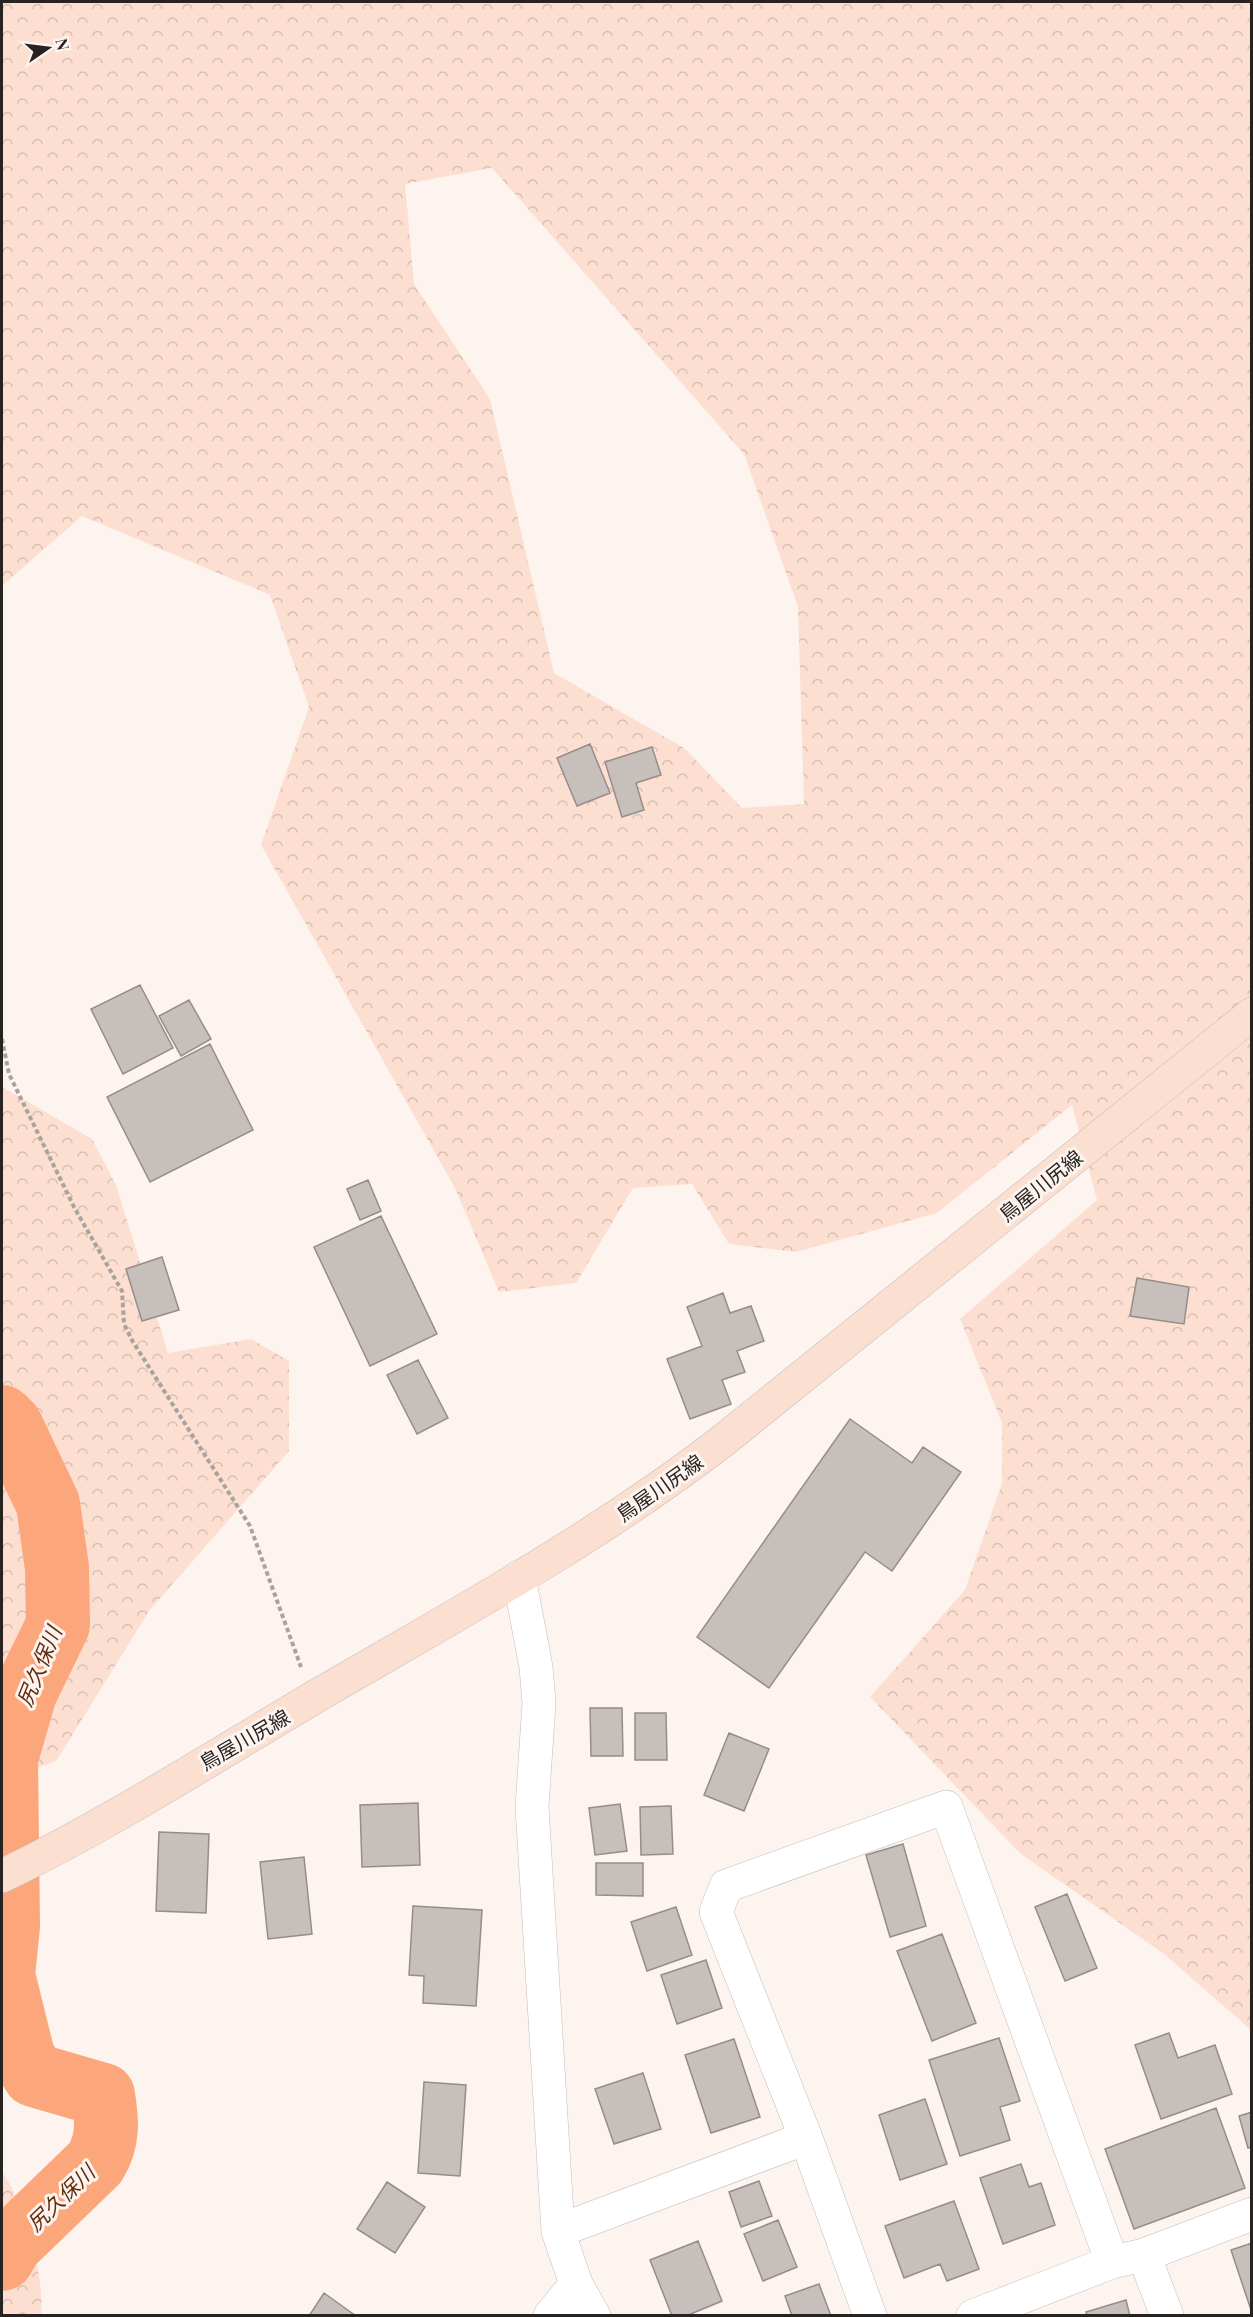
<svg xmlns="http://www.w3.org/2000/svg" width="1253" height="2317" font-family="'Playfair Display','Noto Sans JP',serif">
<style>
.forest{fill:url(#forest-crowns);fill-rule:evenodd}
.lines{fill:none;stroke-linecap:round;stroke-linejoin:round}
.river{stroke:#fca67b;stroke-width:64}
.building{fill:#c7bfbb;stroke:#958d89;stroke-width:1.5}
.street-casing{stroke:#c5bdb9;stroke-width:34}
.secondary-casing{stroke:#c5bdb9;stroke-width:34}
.path{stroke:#a9a29f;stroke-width:4;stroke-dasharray:4.5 3;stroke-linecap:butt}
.street{stroke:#fff;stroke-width:33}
.secondary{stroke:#fbdfd0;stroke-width:33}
.labels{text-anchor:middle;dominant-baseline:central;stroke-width:6;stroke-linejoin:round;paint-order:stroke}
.street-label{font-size:20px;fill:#262321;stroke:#fdf4f0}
.water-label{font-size:21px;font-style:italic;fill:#622c0d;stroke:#fdf4f0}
</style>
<defs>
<pattern id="forest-crowns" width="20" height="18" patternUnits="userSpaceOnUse" patternTransform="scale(1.5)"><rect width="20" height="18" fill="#fcdfd1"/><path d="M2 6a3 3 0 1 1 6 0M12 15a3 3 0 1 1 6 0" fill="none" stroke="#d8bfb3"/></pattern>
</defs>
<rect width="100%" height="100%" fill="#fdf4f0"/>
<!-- forest -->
<path class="forest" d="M2 2H1251V2030L1164 1954 1021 1854 870 1697 965 1590 1002 1483V1423L960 1319 1097 1200 1072 1105 937 1213 796 1252 729 1244 692 1184 633 1188 576 1283 499 1292 455 1188 261 845 309 707 270 595 82 516 2 586ZM492 168 744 454 798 607 804 804 742 808 684 748 554 673 490 399 414 284 405 184Z
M2 1087 92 1139 116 1185 168 1353 251 1339 289 1361V1451L149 1611 57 1760 2 1783Z
M2 2172C25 2202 45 2277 41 2315H2Z"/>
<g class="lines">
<!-- river -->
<path class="river" d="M2 1417 11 1426 48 1504 57 1568 58 1625 25 1693 6 1759 8 1926 3 1975 23 2056 34 2075 103 2095C107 2120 109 2141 95 2163L10 2245 2 2259"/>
</g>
<!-- building -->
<path class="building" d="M590 744 610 793 577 806 557 758Z
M652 747 661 775 636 783 644 810 622 817 605 762Z
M140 985 173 1048 123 1074 91 1009Z
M189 1000 211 1039 181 1056 159 1016Z
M210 1044 253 1130 150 1182 107 1097Z
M368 1180 381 1211 360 1220 347 1189Z
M381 1216 437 1334 370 1366 314 1247Z
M162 1257 179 1310 142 1321 126 1269Z
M1137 1278 1189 1287 1184 1324 1130 1316Z
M723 1293 730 1313 751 1306 764 1341 737 1351 745 1372 722 1380 731 1404 690 1419 667 1359 702 1346 687 1307Z
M418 1360 448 1418 417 1434 387 1375Z
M850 1419 912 1463 923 1447 961 1472 892 1571 865 1552 769 1688 697 1637Z
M590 1708H622L623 1756H591Z
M635 1713H666L667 1760H635Z
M729 1733 769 1749 744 1811 704 1795Z
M418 1803 420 1865 362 1867 360 1805Z
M620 1804 627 1851 595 1855 589 1808Z
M671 1806 673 1854 641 1855 640 1807Z
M159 1832 209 1834 206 1913 156 1911Z
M903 1844 926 1926 890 1937 866 1855Z
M304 1857 312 1934 268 1939 260 1862Z
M596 1863H643V1896L596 1895Z
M1067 1894 1097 1968 1065 1981 1035 1907Z
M413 1906 482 1910 476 2006 423 2003 424 1976 409 1975Z
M676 1907 692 1955 647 1971 631 1922Z
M942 1934 976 2023 932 2041 897 1951Z
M706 1960 722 2008 677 2024 661 1975Z
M1169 2033 1178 2058 1215 2045 1232 2094 1161 2119 1135 2045Z
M999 2038 1020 2101 1000 2107 1010 2140 960 2156 929 2060Z
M734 2039 760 2117 711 2133 685 2055Z
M643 2073 661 2129 614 2144 595 2089Z
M424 2082 466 2085 460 2176 418 2173Z
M925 2099 947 2164 900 2180 879 2115Z
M1216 2108 1245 2188 1134 2229 1105 2149Z
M1252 2112V2147L1248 2148 1239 2116Z
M1021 2164 1029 2187 1041 2183 1055 2225 1003 2244 980 2178Z
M759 2181 772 2216 741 2227 729 2192Z
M387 2182 425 2207 395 2253 357 2229Z
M954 2201 979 2269 947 2281 940 2264 904 2278 885 2226Z
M778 2220 797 2267 763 2281 744 2234Z
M698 2241 722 2301 686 2316H672L650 2260Z
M1252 2243V2313L1231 2250Z
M819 2284 831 2316H792L785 2296Z
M324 2293 356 2316H309Z
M1126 2300 1130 2316H1087L1086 2312Z"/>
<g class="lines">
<!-- street casing -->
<g class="street-casing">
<path id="street" d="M519 1577 536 1667 539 1703 532 1807 558 2231 576 2284 594 2316
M558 2231 806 2138
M1144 2255 1167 2316
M550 2316 576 2284
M870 2316 806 2138 716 1912 726 1886 946 1807 1112 2262
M973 2316 1112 2262 1144 2255 1252 2214"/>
</g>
<!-- secondary casing -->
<g class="secondary-casing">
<path id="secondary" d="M2 1876C113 1822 218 1754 325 1691 461 1612 600 1536 725 1439L1252 1014"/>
</g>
<!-- path -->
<path class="path" d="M2 1039 9 1074 74 1207 122 1291 124 1324 133 1342 250 1526 301 1667"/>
<!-- street -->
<use href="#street" class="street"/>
<!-- secondary -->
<use href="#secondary" class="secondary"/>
</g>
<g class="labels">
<!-- street labels -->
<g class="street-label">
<text transform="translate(1040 1185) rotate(-39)">鳥屋川尻線</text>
<text transform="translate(659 1487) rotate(-35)">鳥屋川尻線</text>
<text transform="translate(244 1739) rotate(-30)">鳥屋川尻線</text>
</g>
<!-- water labels -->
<g class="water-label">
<text transform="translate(38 1666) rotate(-68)">尻久保川</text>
<text transform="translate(60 2197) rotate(-44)">尻久保川</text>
</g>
</g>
<!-- border -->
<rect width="1253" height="2317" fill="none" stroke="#262321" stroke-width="6"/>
<!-- north arrow -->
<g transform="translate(48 48) rotate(76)" stroke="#fdf4f0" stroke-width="4.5" paint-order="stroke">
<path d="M0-4.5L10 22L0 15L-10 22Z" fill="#262321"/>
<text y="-9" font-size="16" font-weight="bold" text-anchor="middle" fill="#262321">N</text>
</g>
</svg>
